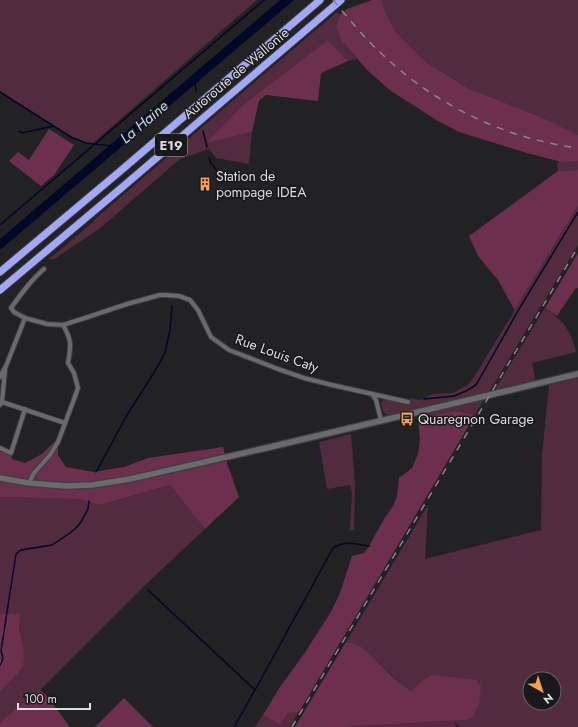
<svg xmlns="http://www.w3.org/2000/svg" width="578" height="727" font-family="Jost,sans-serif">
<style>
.green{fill:#522b3e;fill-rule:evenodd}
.forest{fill:#6c304e}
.water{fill:#000727}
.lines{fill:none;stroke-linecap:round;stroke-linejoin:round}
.stream{stroke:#000727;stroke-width:1.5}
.minor-casing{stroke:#3e3d3f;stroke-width:6}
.secondary-casing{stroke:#3e3d3f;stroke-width:8}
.motorway-casing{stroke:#3e3d3f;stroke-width:9}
.minor{stroke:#6a696c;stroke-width:4}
.secondary{stroke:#6a696c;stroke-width:5.5}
.motorway{stroke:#a1a8fa;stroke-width:7}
.rail{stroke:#888789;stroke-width:1.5;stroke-dasharray:7 7;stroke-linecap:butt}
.labels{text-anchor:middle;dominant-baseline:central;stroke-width:3;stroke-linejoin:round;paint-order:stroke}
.shield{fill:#19181a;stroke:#a2a1a3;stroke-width:1}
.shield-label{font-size:13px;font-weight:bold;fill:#dddcde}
.street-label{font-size:14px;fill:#dddcde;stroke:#19181a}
.poi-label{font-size:14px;fill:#dddcde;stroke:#19181a;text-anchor:start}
.water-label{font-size:15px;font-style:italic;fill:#c0d7f6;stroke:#19181a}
</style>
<rect width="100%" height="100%" fill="#222123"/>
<!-- green -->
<path class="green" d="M0 0H257L92 144 79 141 71 137 0 92Z
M382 0H578V135L546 119 468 88 426 62 395 31 385 12Z
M337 12 340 15 336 27 341 40 357 59 348 61 328 40 207 142 252 132 249 164 216 158 209 149 180 159 99 229 54 259 48 260 93 222 94 220 230 103Z
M559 161H578V170L558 171 557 165Z
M578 206V245L489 392 423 408 389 415C383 414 382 409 381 403L384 399 409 404 411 398 418 400 424 399 432 394 452 393 468 385 474 377 513 313 514 309 517 306Z
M545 308C563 321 571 329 576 352L532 363 536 382 494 391Z
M578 378V727H461L454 722 457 727H343L453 721 423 680 411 691 404 687 373 657 346 642 428 505 425 559 541 530 542 455 549 385ZM530 679H554V703H530Z
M484 399 475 415 455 411 418 418 417 415Z
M351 434 355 483 354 530H350L352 492 350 485 327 489 319 442Z
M170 485 205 529 143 587 40 690 0 722V497L78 499 100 505Z
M299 712 290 727H255L263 715 280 725 288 713Z"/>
<!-- forest -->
<path class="forest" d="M372 0H382L385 12 395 31 426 62 468 88 546 119 578 135V161L562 162 527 153 459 132 438 121 391 91 367 70 341 40 336 27 340 15 347 9Z
M328 40 348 61 321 73 318 101 266 95 259 101 252 132 206 143 242 106Z
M49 129 74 145 54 175 41 186 9 161 18 152 29 160Z
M578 170V206L517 306 514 309 498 280 478 256 469 236 558 171Z
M578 253V288L575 289 557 316 545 308Z
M455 411 475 415 299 712 288 713 280 725 263 715 280 687 304 654 332 610 340 593 352 556 364 553 369 546 384 519 393 506 397 496 399 478 412 468 418 454 420 440 418 418Z
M55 441 58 442V455L66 467 94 472 124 467 148 458 223 447 228 466 239 497 205 529 170 485 100 505 78 499 0 497V450L11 454 12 459 25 463 42 454Z
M0 614H20L19 629 23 646 24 660 21 669 0 692Z
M346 642C351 644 357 644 361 647 379 660 392 680 411 691L423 680 432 675 476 680 481 686 479 705 472 718 463 720 345 727H295Z
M40 690 47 696 70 727H0V722Z
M124 698 153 727H95Z"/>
<!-- water -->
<path class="water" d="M280 0H294L0 250V239Z"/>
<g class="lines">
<!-- stream -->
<path class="stream" d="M195 83 196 91
M0 92 71 137 86 143 112 146
M19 131 22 133 54 126
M203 131 207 147
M209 158 211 163 219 173
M0 225 264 0
M424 399 454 396 466 391 476 385 519 309 578 212
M96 472 127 415 155 371 165 353 170 330 172 306
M148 590 255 690
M0 665C4 661 3 656 1 651L16 554 21 550 52 545 70 533 76 528 81 522 88 509 89 501
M234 727 255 690 333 548C346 540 356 544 369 546"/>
<!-- minor casing -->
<g class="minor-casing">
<path id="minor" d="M44 269C31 280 21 294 11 308L14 312 25 318 47 324 63 325 88 317 127 304 160 295H165L179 296 190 300 198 310 211 337 229 350 278 369 304 378 332 385 408 402
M0 377 6 366 25 318
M372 394 376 400 381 420
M2 402 65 423
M0 405 2 402 5 370
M0 448 11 453 25 409
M29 483 34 473 50 455 58 442 73 402 78 388 74 373 68 363C71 346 72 340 63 325"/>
</g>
<!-- secondary casing -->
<g class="secondary-casing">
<path id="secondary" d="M0 478 29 483 66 486 92 485 130 479 266 448 578 374"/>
</g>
<!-- motorway casing -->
<g class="motorway-casing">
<path id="motorway" d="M0 272 118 173 320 0
M0 290 126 184 341 0"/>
</g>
<!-- minor -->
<use href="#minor" class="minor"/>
<!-- secondary -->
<use href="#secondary" class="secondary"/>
<!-- motorway -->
<use href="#motorway" class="motorway"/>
<!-- rail -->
<path class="rail" d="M333 0C349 19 365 39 384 56 436 105 506 139 578 148
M292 727 578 247"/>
</g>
<!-- icons -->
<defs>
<g id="building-bare" transform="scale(1.08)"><path d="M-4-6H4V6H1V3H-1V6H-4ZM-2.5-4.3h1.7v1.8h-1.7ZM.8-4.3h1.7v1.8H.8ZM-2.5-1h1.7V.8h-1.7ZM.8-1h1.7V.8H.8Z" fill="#f8a04b" stroke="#19181a" stroke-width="2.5" paint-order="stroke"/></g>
<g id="bus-bare" transform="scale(1.08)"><path d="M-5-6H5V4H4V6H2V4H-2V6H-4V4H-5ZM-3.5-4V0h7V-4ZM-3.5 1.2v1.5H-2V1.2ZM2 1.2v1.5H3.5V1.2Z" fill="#f8a04b" stroke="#19181a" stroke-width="2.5" paint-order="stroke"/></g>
</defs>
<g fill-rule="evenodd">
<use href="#building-bare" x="205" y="184"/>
<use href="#bus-bare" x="407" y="419"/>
</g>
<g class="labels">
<!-- shield labels -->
<rect class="shield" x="155" y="134" width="32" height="22" rx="3"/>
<g class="shield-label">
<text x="171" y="145">E19</text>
</g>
<!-- street labels -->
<g class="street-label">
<text transform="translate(236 73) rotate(-40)">Autoroute de Wallonie</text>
<text transform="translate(277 353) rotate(20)">Rue Louis Caty</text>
</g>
<!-- poi labels -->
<g class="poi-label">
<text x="216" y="176">Station de<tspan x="216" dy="16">pompage IDEA</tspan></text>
<text x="418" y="419">Quaregnon Garage</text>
</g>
<!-- water labels -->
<g class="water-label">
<text transform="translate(144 122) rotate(-40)">La Haine</text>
</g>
</g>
<!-- north arrow -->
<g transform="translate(542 691) rotate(141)"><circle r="19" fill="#19181a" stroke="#676668"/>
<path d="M0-3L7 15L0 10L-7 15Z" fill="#f8a04b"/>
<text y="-6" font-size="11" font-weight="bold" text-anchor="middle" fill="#dddcde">N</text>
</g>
<!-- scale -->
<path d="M18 703v6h72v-6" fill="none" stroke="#dddcde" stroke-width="2"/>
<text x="24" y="703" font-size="12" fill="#dddcde" stroke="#19181a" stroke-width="3" paint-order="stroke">100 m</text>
</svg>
